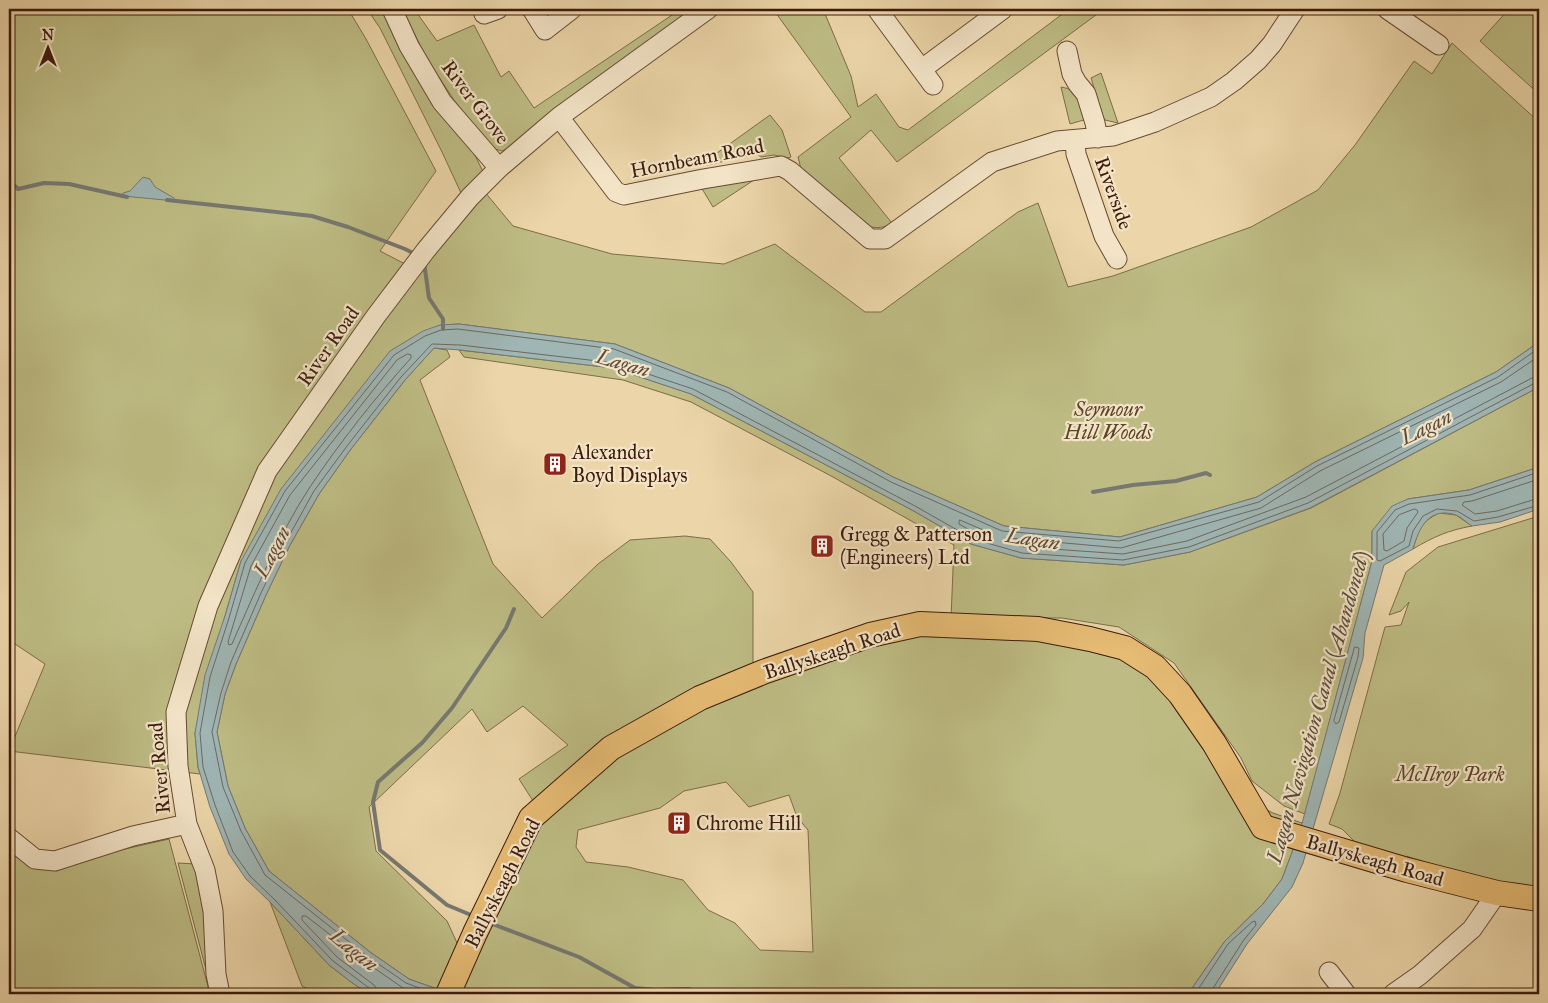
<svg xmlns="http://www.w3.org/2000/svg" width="1548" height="1003" font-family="'IM FELL Great Primer',serif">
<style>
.green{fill:#bebc84;stroke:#7d6c48;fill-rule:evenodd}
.water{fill:#9fb6b5;stroke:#777871}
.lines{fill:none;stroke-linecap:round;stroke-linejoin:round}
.shore{stroke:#6e6860;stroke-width:1}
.stream{stroke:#777871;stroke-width:4}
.minor-casing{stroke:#684a32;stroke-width:21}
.major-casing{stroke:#3c1b0b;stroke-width:26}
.minor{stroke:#f3e4c7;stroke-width:19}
.major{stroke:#e6bb74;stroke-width:24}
.labels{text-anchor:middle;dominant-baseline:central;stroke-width:4.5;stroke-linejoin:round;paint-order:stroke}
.street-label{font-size:20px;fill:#3c1b0b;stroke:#f3e4c7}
.park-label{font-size:20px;font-style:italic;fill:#5c4329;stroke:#f3e4c7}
.poi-label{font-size:20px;fill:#3c1b0b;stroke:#f3e4c7;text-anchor:start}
.water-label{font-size:21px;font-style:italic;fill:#5a4a3e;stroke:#f3e4c7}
</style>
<rect width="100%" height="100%" fill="#ecd6a9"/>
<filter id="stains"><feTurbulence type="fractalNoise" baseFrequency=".004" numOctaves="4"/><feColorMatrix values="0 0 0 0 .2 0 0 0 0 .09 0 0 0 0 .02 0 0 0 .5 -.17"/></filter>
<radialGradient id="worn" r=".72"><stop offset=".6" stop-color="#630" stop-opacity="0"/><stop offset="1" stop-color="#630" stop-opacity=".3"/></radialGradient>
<!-- green -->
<path class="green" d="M9 9H348L366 39 436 171 380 251 409 266 467 206 442 152 380 28 367 9H384L472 149 485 176 484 191 513 226 612 254 724 264 775 244 865 312H881L1018 212 1038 203 1068 287 1113 276 1251 227 1318 190 1355 145 1414 61 1432 74 1452 43 1539 122V342L1496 372 1315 462 1257 497 1120 537 1004 526 893 477 729 388 615 344 459 324 440 325 241 561 225 616 195 733 198 767 200 774 9 751 45 664 9 640Z
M402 9H414L437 41 474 25 501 77 509 71 534 108 681 9H699L513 146 502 151 492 148 454 100 427 59Z
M773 9H823L851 76 858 107 876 94 899 127 908 130 1069 9H1104L897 162 871 130 839 158 892 223C884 228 879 228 871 227L801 169 798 157 851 117Z
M1509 9H1539V94L1480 41Z
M1101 73 1118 123 1105 120 1103 117 1091 78Z
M1061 87C1081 90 1081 103 1087 119L1070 124Z
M770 115 782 130 791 157 788 158 774 155 761 157 757 154 707 165 703 163Z
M757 178 713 207 701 187Z
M434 348 447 350 450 357 420 380 493 564 542 618 598 564 630 540 685 536 710 539 731 562 753 592V670L696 694 605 743 535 804 519 779 568 745 523 706 487 732 472 709 369 807 376 851 447 921 458 945 454 956 470 962 504 886 536 823 616 751 705 703 752 684 870 645 922 630 1071 640 1120 653 1151 672 1174 695 1205 733 1253 827 1260 834 1294 847 1282 879 1263 904 1225 941 1188 994H719L694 992 687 994H451L409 979 370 952 269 871 245 828 228 786 217 732 225 694 236 664 266 595 289 547 319 494 351 449 405 380ZM726 782 749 807 789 795 797 817 808 830 813 952 760 950 735 923 708 910 683 880 628 867 586 862 576 847 578 830 660 808 684 791Z
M459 350 613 368 691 394 912 510 971 544 1021 558 1124 565 1190 552 1311 508 1539 387V467L1469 490 1408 499 1372 531V561L1305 814 1284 806 1252 781 1241 758 1174 663 1119 627 1062 618H951L954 545 833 477 691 402 623 380 464 357Z
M1439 513 1456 515 1472 526C1449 530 1433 537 1413 549 1419 529 1420 523 1439 513Z
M1539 516V889L1490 881 1406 856 1404 859 1362 849 1342 829 1329 824 1340 793 1385 627 1401 625 1409 602 1401 611 1389 615 1406 572 1438 547Z
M1263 808 1273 813 1302 823 1300 831 1272 821Z
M169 839 210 994H9V843L54 865Z
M178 863 196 864 204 890 209 981Z
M270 902 329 965 351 982 369 994H318L302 986Z"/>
<!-- water -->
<path class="water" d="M143 177 150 179 155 187 174 198 175 201 123 196V193L130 191Z
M459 324 615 344 729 388 893 477 1004 526 1120 537 1257 497 1315 462 1496 372 1539 342V387L1310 508 1190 552 1124 565 1021 558 971 544 912 510 691 394 613 368 460 350 434 348 405 380 351 449 319 494 289 547 266 595 236 664 225 694 217 732 228 786 245 828 269 871 370 952 409 979 451 994H369L351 982 329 965 270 902 246 879 229 854 210 807 198 767 195 733 205 675 225 616 241 561 281 489 390 351 423 331 440 325Z
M1539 467V509L1500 522 1472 526C1467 523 1461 517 1456 515 1429 506 1419 528 1413 549L1384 565 1365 633 1363 658 1303 863 1292 887 1247 944 1215 994H1188L1225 941 1263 904 1282 879 1300 831 1372 561V531L1392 506 1408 499 1469 490Z"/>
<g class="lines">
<!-- shore -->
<path class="shore" d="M408 354 411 355V358C375 398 340 442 310 487 279 534 255 592 232 644L229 645 228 642 251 566 290 495 397 360Z
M1539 356 1501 382 1320 471 1261 508 1121 548 1009 538 1007 539 1006 541 1024 547 1123 554 1187 541 1306 497 1532 378 1539 377
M1539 472 1470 495 1409 504 1395 510 1377 532V560L1380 561 1409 546 1413 531 1423 516 1437 509 1457 511 1474 521 1498 517 1539 505
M1539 479 1472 501 1464 502 1462 505 1475 514 1497 511 1539 498
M1415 509 1417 510 1418 512 1407 528 1404 541 1387 551 1384 550 1383 534 1399 515Z
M960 520 990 533 991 536 989 537 975 533 959 524V522Z
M1355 647 1359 648 1358 657 1339 722 1336 724 1334 721Z
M371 994 369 988 333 961 274 899 250 876 233 852 215 805 203 767 200 733 210 677 229 618 245 563 285 491 394 355 425 336 441 330 458 329 614 349 727 392 891 482 1002 531 1119 541 1259 502 1317 466 1498 377 1539 348
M377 994V989L374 985 337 957 302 920V916H306L364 961 403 988 418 994
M435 994 406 983 367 956 265 875 241 831 223 787 212 732 221 693 231 662 261 593 284 545 314 491 347 446 401 377 432 344 460 345 615 363 693 389 915 506 973 539 1022 553 1123 560 1189 547 1308 503 1535 383H1539
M1195 994 1228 944 1252 922 1255 921 1256 925 1243 941 1212 990 1211 994"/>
<!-- stream -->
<path class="stream" d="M9 180 18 189 44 183 69 184 127 197
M167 200 312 216 348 227 405 249 417 255
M424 262 429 298 443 319V329
M1093 492 1133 485 1176 481 1206 473 1210 475
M471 915 447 905 380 850 373 802 378 782 422 743 452 708 506 628 514 609
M495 925 579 957 635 988 655 990 689 989 694 992"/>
<!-- minor casing -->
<g class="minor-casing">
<path id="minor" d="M392 9 409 46 442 102 499 168
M532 9 545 30 572 9
M877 9 933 85
M1387 9 1439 45
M484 14 498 9
M1067 51 1072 74 1077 83 1086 94 1095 123 1098 138
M922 69 1003 9
M559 117 616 192 624 195 703 179 781 166 790 171 870 239H885L992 162 1057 141 1113 136 1155 122 1211 97 1234 81 1258 60 1272 44 1295 9
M1075 140 1076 154 1104 236 1117 259
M9 838 35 859 55 861 133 836 187 824
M1329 972 1346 994
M220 994 216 974 213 911 205 870 187 824 178 766 176 712 208 606 267 471 376 316 426 250 470 197 499 168 559 117 708 9
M1393 994 1420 975 1472 929 1497 893"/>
</g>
<!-- major casing -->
<g class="major-casing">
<path id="major" d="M448 994 475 933 531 818 611 748 700 698 763 672 870 635 920 624 1038 629 1090 639 1125 648 1155 667 1180 694 1214 743 1263 827 1407 870 1497 893 1539 899"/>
</g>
<!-- minor -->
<use href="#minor" class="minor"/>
<!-- major -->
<use href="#major" class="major"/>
</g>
<!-- icons -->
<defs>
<g id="building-square" transform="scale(1.25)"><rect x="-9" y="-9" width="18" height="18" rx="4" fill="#8f2418" stroke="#f3e4c7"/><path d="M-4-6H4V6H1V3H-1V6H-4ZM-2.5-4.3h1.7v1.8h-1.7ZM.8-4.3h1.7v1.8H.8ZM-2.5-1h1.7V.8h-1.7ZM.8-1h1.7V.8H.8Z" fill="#fff"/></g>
</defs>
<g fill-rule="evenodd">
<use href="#building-square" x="555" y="464"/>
<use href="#building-square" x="822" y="546"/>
<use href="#building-square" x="679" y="823"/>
</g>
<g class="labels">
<!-- street labels -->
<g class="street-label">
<text transform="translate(476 102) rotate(53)">River Grove</text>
<text transform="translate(697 158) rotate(-11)">Hornbeam Road</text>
<text transform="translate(1114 193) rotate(70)">Riverside</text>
<text transform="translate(328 346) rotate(-55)">River Road</text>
<text transform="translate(832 651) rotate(-18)">Ballyskeagh Road</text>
<text transform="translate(159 768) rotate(-95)">River Road</text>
<text transform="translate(1375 860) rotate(16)">Ballyskeagh Road</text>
<text transform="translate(502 883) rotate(-63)">Ballyskeagh Road</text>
</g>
<!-- park labels -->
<g class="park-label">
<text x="1108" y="409">Seymour<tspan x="1108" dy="23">Hill Woods</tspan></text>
<text x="1450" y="774">McIlroy Park</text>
</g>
<!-- poi labels -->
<g class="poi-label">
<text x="572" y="452">Alexander<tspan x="572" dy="23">Boyd Displays</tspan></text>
<text x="840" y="534">Gregg &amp; Patterson<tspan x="840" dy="23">(Engineers) Ltd</tspan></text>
<text x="696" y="823">Chrome Hill</text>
</g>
<!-- water labels -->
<g class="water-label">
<text transform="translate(623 363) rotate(16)">Lagan</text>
<text transform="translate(1426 427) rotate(-26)">Lagan</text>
<text transform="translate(1033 539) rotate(9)">Lagan</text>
<text transform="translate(272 552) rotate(-62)">Lagan</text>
<text transform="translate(1318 707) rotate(-74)">Lagan Navigation Canal (Abandoned)</text>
<text transform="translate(354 950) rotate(39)">Lagan</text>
</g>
</g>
<!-- margin -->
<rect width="1548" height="1003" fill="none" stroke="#ecd6a9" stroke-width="30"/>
<rect x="10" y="10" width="1528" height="983" fill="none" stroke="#3c1b0b" stroke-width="2.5"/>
<rect x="15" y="15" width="1518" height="973" fill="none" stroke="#3c1b0b"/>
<!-- north arrow -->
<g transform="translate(48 48)" stroke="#f3e4c7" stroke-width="4" paint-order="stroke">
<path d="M0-4L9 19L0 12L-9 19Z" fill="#3c1b0b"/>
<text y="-8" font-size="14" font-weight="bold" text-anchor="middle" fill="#3c1b0b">N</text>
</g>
<rect width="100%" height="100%" filter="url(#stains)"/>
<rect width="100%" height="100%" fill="url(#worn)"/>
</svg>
